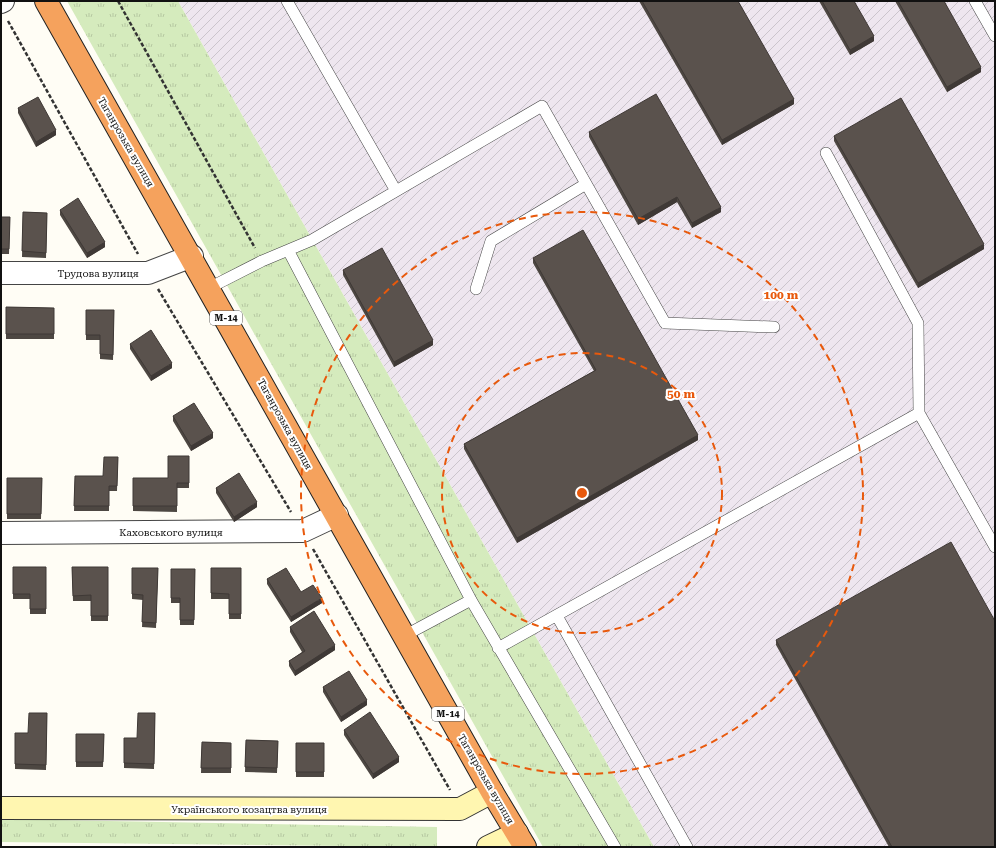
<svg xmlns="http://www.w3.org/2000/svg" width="996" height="848" font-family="'Roboto Serif',serif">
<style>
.industrial{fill:url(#industrial-furrows)}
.grass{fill:url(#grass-tufts)}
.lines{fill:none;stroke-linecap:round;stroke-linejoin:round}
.lane-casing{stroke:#444;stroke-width:12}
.street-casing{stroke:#444;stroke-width:24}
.secondary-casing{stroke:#333;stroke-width:24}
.highway-casing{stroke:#222;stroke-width:24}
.path{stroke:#333;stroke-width:2.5;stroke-dasharray:4 2;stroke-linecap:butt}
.lane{stroke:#fff;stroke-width:11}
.street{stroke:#fff;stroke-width:22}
.secondary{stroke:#fff6b0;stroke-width:22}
.highway{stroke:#f5a25d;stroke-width:22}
.wall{fill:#4d4742}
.shaded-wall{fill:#3f3936}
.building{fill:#5a524d;stroke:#3f3936}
.ring{fill:none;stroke:#e8590c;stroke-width:2;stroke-dasharray:7 5}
.labels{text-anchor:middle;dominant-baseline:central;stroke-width:4;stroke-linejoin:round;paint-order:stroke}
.shield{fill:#fff;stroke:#585858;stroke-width:1}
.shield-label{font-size:9px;font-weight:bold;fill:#111}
.street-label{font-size:10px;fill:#111;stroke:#fff}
.centre{fill:#e8590c;stroke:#fff;stroke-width:2}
.ring-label{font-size:12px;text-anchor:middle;font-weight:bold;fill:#e8590c;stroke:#fff;stroke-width:4;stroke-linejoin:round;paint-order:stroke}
</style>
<defs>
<pattern id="industrial-furrows" width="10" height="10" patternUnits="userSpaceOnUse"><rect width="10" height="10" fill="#eee6ef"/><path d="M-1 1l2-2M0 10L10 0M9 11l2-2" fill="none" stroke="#cbc4cc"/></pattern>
<pattern id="grass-tufts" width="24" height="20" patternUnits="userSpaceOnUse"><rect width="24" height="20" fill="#d5ebbd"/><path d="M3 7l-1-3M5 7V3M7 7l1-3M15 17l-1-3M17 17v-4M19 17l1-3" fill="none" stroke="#b6c8a1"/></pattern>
</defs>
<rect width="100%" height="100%" fill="#fffdf5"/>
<!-- industrial -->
<path class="industrial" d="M178 1H995V847H654Z"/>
<!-- grass -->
<path class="grass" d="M67 1H178L654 847H543Z
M1 819 437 827V847L1 842Z"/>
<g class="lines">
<!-- lane casing -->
<g class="lane-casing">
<path id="lane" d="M287 1 396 191
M975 1 995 36
M826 153 918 323 919 413 995 547
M288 250 471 600 615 847
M209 288 262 261 312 240 542 106 665 323 774 327
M476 289 491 241 586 184
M557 616 687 847
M404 636 471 600
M498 648 919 413"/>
</g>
<!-- street casing -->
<g class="street-casing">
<path id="street" d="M1 2 3 1
M1 273H148L192 256
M1 533 303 531 337 515"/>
</g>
<!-- secondary casing -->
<g class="secondary-casing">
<path id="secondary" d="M1 808 460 809 492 792
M488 847 517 833"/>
</g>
<!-- highway casing -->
<g class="highway-casing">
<path id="highway" d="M46 1 492 792 525 847"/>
</g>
<!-- path -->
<path class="path" d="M118 1 255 248
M8 21 138 254
M158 289 291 512
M313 549 450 790"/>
<!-- lane -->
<use href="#lane" class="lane"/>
<!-- street -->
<use href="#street" class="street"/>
<!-- secondary -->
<use href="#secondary" class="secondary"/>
<!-- highway -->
<use href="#highway" class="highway"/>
</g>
<!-- wall -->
<path class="wall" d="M639 1H738L794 104 722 145Z
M819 1H854L874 41 850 55Z
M895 1H944L981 72 947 92Z
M18 108 56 135 36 147 18 113Z
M589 132 721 212 692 228 677 202 638 225 589 137Z
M834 136 984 249 918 288 834 141Z
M60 210 105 247 87 258 60 215Z
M23 212 47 213 46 258 22 257Z
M1 217H10L9 254H1Z
M533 258 698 440 517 543 464 449V444L594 371 533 263Z
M343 270 433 345 394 367 343 275Z
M6 307 54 308V339H6Z
M86 310H114L113 360 100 359V340H86Z
M130 344 172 368 151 381 130 349Z
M173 416 213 438 191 451 173 421Z
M189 456V488H177V512L133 511V478H168Z
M118 457 117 491H109V511H74L75 476H103Z
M7 478H42L41 519H7Z
M216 488 257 507 234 522 216 493Z
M13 567H46V614H30V599H13Z
M72 567H108V621H91V601H73Z
M132 568H158L156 628 142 627 143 600 132 599Z
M211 568H241V619H229V599H211Z
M171 569H195L194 625H180V603H171Z
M267 579 322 603 291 622 267 584Z
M290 627 335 650 295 676 289 666V661L302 652 290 632Z
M776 640 995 847H889L776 645Z
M323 687 367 705 341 722 323 692Z
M47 713 46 770 15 769V733H28Z
M155 713 154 769 124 768V738H137Z
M344 730 399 762 373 779 344 735Z
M76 734H104L103 767H76Z
M246 740 278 741 277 773 245 772Z
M202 742 231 743V773H201Z
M296 743H324V777H296Z"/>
<!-- shaded-wall -->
<path class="shaded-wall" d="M874 36V41L850 55V50Z
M981 67V72L947 92V87Z
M794 99V104L722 145V140Z
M56 130V135L36 147V142Z
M677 197V202L638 225V219Z
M721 207V212L692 228V223Z
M105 242V247L87 258V253Z
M984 244V249L918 288V283Z
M433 340V345L394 367V362Z
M172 363V368L151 381V376Z
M213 433V438L191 451V446Z
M698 435V440L517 543V538Z
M257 502V507L234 522V517Z
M322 598V603L291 622V617Z
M335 645V650L295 676V671Z
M367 700V705L341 722V717Z
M399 757V762L373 779V774Z"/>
<!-- building -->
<path class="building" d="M642 1H738L794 99 722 140Z
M822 1H854L874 36 850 50Z
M898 1H944L981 67 947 87Z
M656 94 721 207 692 223 677 197 638 219 589 132Z
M38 97 56 130 36 142 18 108Z
M901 98 984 244 918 283 834 136Z
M78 198 105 242 87 253 60 210Z
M23 212 47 213 46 253 22 251Z
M1 217H10L9 249H1Z
M583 230 698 435 517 538 464 444 596 370 533 258Z
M382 248 433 340 394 362 343 270Z
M6 307 54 308V334H6Z
M86 310H114L113 355 100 354V335H86Z
M151 330 172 363 151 376 130 344Z
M194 403 213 433 191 446 173 416Z
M168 456H189V483H177V506H133V478H168Z
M104 457H118L117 486H109V506H74L75 476H103Z
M239 473 257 502 234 517 216 488Z
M7 478H42L41 514H7Z
M951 542 995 621V847H892L776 640Z
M13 567H46V609H30V594H13Z
M72 567H108V616H91V595L73 596Z
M132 568H158L156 623 142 622 143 595 132 594Z
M211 568H241V614H229V594L211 593Z
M286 568 301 592 313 585 322 598 291 617 267 579Z
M171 569H195L194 620H180V598H171Z
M314 611 335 645 295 671 289 661 305 651 290 627Z
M349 671 367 700 341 717 323 687Z
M370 712 399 757 373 774 344 730Z
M29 713H47L46 765 15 764V733H28Z
M138 713H155L154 764 124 763V738H137Z
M76 734H104L103 762H76Z
M246 740 278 741 277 768 245 767Z
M202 742 231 743V768H201Z
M296 743H324V772H296Z"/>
<!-- distance rings -->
<g class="ring">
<circle cx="582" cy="493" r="140"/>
<circle cx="582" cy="493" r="281"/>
</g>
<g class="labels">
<!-- shield labels -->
<g class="shield">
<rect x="210" y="311" width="32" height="14" rx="3"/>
<rect x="432" y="707" width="32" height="14" rx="3"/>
</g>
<g class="shield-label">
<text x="226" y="318">М-14</text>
<text x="448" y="714">М-14</text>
</g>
<!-- street labels -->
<g class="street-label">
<text transform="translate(126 142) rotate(60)">Таганрозька вулиця</text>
<text x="98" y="273">Трудова вулиця</text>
<text transform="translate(285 424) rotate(61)">Таганрозька вулиця</text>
<text x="171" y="532">Каховського вулиця</text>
<text transform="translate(486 779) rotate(60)">Таганрозька вулиця</text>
<text x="249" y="809">Українського козацтва вулиця</text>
</g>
</g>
<circle cx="582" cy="493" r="6" class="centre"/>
<g class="ring-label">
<text x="781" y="299">100 m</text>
<text x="681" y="398">50 m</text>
</g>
<!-- border -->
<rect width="996" height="848" fill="none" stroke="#111111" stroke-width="4"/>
</svg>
